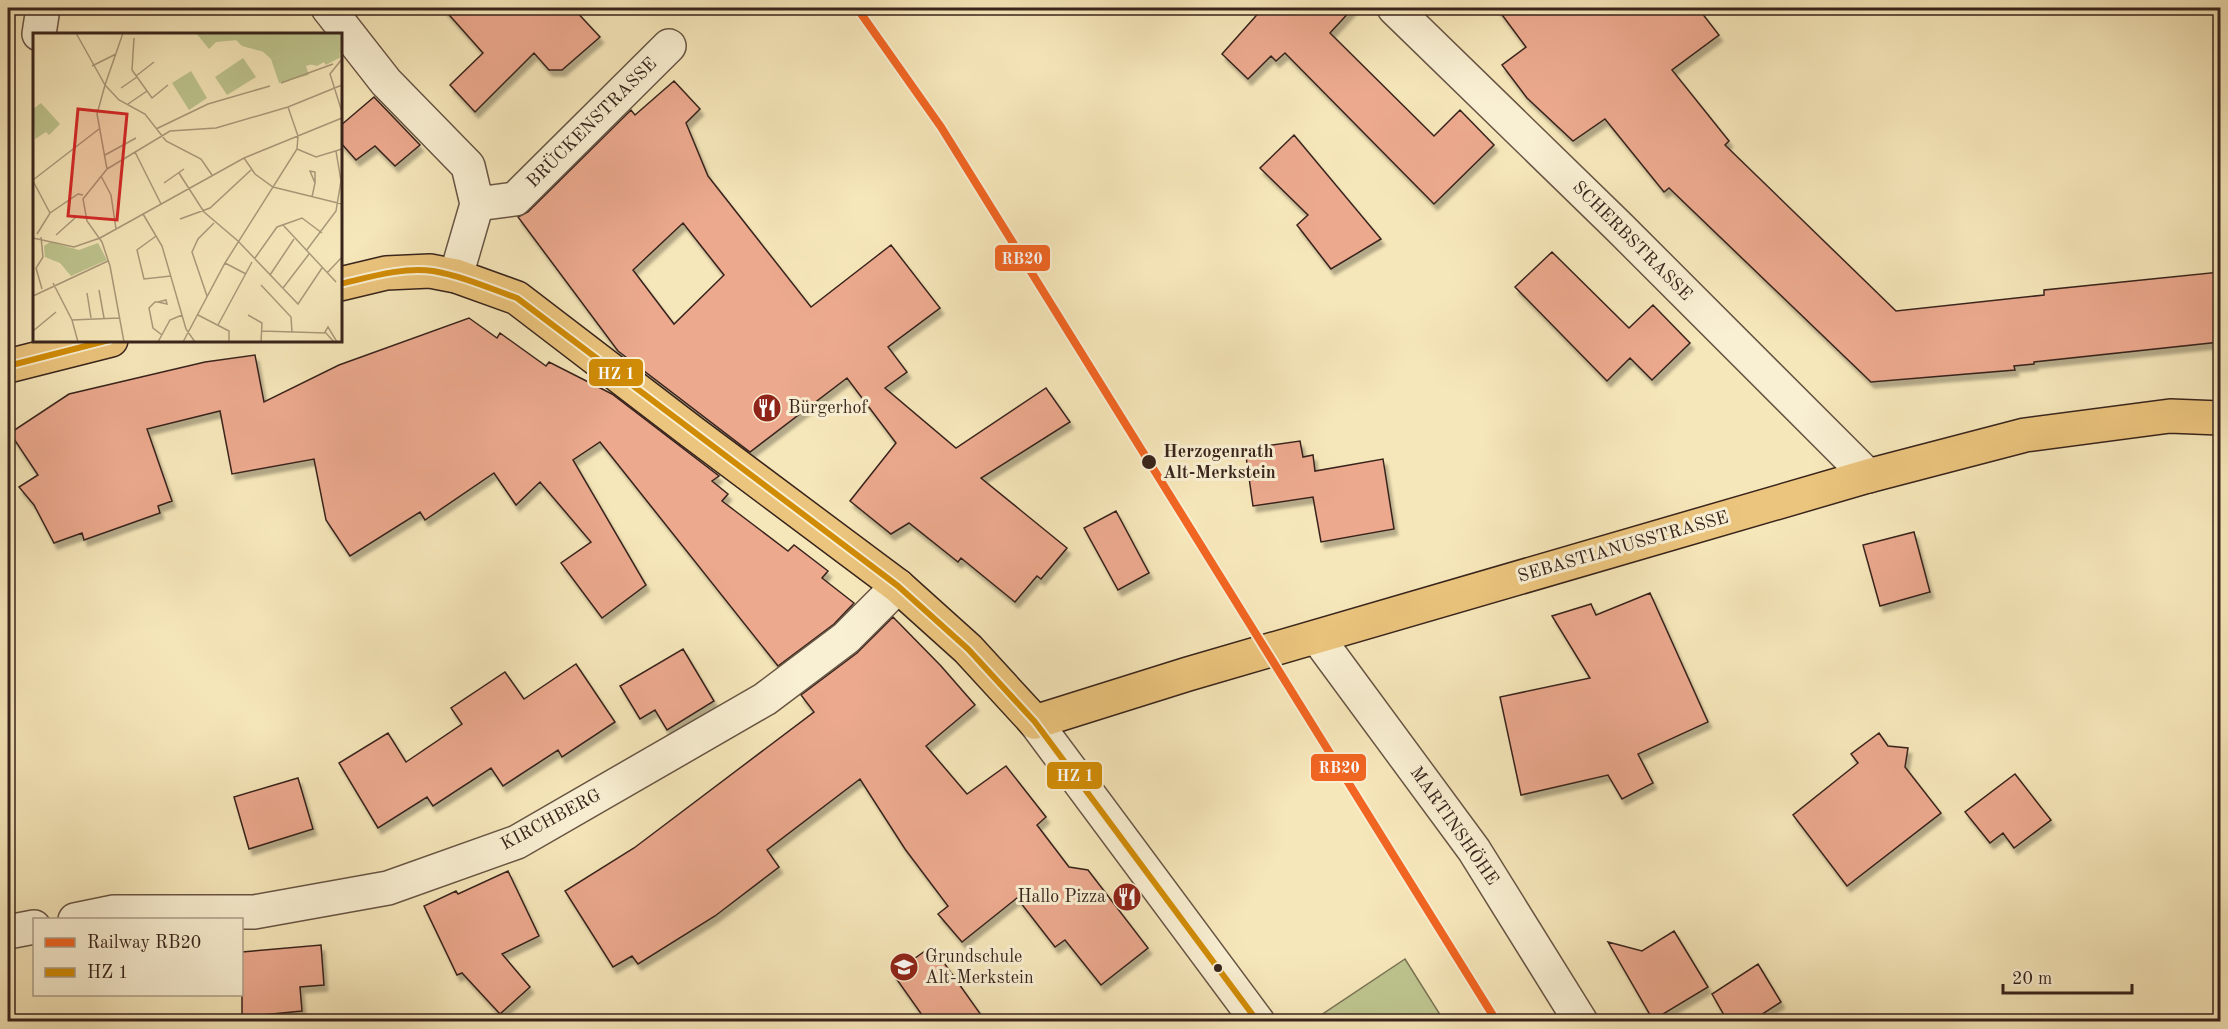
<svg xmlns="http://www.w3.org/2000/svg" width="2228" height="1029" font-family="'Old Standard TT',serif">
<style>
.green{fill:#bec58f;stroke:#7b7456;stroke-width:1.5}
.building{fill:#eca98e;stroke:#38241c;stroke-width:1.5;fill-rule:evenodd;filter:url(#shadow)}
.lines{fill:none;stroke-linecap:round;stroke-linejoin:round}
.minor-casing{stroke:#685544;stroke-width:36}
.major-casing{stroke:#38241c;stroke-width:36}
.minor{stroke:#f9efd2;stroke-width:33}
.major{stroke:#ebc47d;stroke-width:33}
.bus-1-casing{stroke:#f9efd2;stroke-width:10}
.bus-1{stroke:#d18c06;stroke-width:6}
.rail-1-casing{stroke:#f9efd2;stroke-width:12}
.rail-1{stroke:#f26522;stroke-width:8}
.stop-dot{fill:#38241c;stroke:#f9efd2;stroke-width:2}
.labels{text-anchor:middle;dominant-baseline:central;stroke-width:6;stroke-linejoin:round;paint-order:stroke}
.street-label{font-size:18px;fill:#38241c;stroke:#f9efd2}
.poi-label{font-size:18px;fill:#38241c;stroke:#f9efd2;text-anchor:start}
.stop-label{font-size:18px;font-weight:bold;fill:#38241c;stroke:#f9efd2;text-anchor:start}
.inset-road{fill:none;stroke:#aa997b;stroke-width:1.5}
.view{fill:#d62828;fill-opacity:0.15;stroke:#d62828;stroke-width:3}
.inset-edge{fill:none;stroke:#38241c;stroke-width:3}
.line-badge{stroke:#f9efd2;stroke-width:2}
.badge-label{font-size:16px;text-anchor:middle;font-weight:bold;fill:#fff}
</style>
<defs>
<filter id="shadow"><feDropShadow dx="3.5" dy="6" stdDeviation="1.5" flood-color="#0004"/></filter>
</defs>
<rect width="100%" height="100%" fill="#f6e7ba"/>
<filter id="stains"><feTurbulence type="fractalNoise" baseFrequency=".00333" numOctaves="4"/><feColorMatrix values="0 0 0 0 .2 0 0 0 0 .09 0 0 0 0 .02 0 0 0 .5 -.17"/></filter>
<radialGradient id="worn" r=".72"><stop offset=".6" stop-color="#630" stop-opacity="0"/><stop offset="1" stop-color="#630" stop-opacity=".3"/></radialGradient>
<!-- green -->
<path class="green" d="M1405 959 1444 1021H1312Z"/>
<!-- building -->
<path class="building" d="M443 8H573L600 37 562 70H549L534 53 475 112 450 85 483 53Z
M1263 8H1353L1330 33 1434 136 1460 110 1494 145 1434 204 1285 53 1276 61 1271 56 1248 79 1222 54Z
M1497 8H1698L1719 35 1672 70 1729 141 1725 145 1896 311 2044 295V290L2220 272V342L2034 362V364L2014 366 2015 370 1871 382 1669 188 1664 192 1605 119 1573 141 1527 98 1502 65 1526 47Z
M674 81 700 109 686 123 708 176 811 307 891 245 940 308 888 347 907 372 885 388 956 448 1046 388 1070 422 981 478 1067 548 1041 579 1037 576 1015 602 961 558 958 562 909 523 891 534 850 501 896 443 847 378 750 452 618 351 518 217 528 212 631 110 635 115ZM683 223 724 275 674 324 633 270Z
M374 97 420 145 395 166 375 146 356 160 340 142V126Z
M1294 135 1381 239 1331 269 1297 225 1308 215 1260 168Z
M1552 252 1629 328 1653 305 1690 343 1652 380 1630 358 1607 381 1515 287Z
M469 318 497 338 500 333 546 366 549 362 612 394 719 476 712 481 728 494 722 501 788 551 794 545 828 571 822 578 854 603 834 624 778 666 600 442 573 460 646 585 602 618 561 563 591 542 540 482 516 505 494 473 425 520 420 512 350 556 326 520 314 459 232 474 220 411 147 429 172 501 158 506 160 513 84 540 82 533 54 543 34 505 19 487 38 475 10 433 69 394 205 362 255 355 264 402 339 365Z
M1300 441 1303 457 1313 455 1315 471 1383 459 1394 529 1321 542 1313 497 1253 506 1245 449Z
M1116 511 1149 573 1118 590 1084 528Z
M1914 532 1930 592 1880 606 1863 545Z
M1650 593 1708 722 1638 754 1653 783 1622 799 1608 775 1521 795 1500 697 1590 678 1552 616 1591 604 1596 615Z
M893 617 941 666 975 705 926 746 967 794 1006 766 1046 817 1037 825 1069 867 1088 870 1148 948 1101 985 1065 940 1055 947 1017 898 962 942 938 914 948 906 905 849 860 779 767 850 779 867 715 916 638 964 632 956 613 967 565 891 634 848 814 712 801 695 857 653Z
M683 649 714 701 667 730 655 710 640 719 620 686Z
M576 664 615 722 562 757 558 750 503 786 491 768 433 806 427 797 378 828 339 763 388 733 406 762 462 724 451 708 505 672 524 699Z
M1879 733 1888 746 1908 748 1905 767 1941 813 1847 886 1793 815 1858 763 1851 754Z
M2015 774 2051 820 2014 848 2003 833 1990 843 1965 812Z
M298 778 313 829 249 849 234 797Z
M508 871 539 936 502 954 530 987 500 1014 462 973 457 975 424 906 456 891 458 894Z
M1674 931 1708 987 1653 1020 1608 942 1642 951Z
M321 945 324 985 300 987 302 1011 242 1017V952Z
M932 946 986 1022H927L893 974Z
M1758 964 1781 1002 1750 1022H1728L1712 994Z"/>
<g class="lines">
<!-- minor casing -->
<g class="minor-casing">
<path id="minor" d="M328 8 386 82 468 166 477 204 456 276
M1394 8 1619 227 1868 476
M39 34 43 8
M477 204 515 199 669 46
M1317 637 1474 850 1581 1022
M1035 722 1258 1022
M75 920 114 912H254L388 888 517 842 765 699 846 638 898 586
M8 932 34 927"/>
</g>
<!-- major casing -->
<g class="major-casing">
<path id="major" d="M340 284 386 273 430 271 456 276 517 298 692 432 898 586 968 649 1035 722 1188 674 1868 476 2025 435 2170 416 2220 418
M8 366 111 340"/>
</g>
<!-- minor -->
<use href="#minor" class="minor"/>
<!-- major -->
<use href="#major" class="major"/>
<!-- bus-1 casing -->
<g class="bus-1-casing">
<path id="bus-1" d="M340 284C370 277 402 267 433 271 462 276 489 288 517 298L898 586 968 649 1035 722 1258 1022
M8 366 109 340"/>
</g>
<!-- bus-1 -->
<use href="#bus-1" class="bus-1"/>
<!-- rail-1 casing -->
<g class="rail-1-casing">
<path id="rail-1" d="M857 8 941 127 1497 1022"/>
</g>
<!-- rail-1 -->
<use href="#rail-1" class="rail-1"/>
</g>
<!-- icons -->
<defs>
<g id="restaurant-disc" transform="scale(1.5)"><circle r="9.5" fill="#8f2418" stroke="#f9efd2"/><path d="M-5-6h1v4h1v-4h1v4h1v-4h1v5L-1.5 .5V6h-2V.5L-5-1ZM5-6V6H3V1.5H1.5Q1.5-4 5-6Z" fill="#fff"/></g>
<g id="school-disc" transform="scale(1.5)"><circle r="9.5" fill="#8f2418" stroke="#f9efd2"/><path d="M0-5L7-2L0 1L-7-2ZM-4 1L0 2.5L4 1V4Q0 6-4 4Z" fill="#fff"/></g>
</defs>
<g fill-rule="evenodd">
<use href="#restaurant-disc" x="767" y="408"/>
<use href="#restaurant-disc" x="1127" y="897"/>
<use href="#school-disc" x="904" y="967"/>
</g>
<!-- markers -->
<g class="stop-dot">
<circle cx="1149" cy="462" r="8"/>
<circle cx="1218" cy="968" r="5"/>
</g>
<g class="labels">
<!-- street labels -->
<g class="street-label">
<text transform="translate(592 123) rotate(-45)">BRÜCKENSTRASSE</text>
<text transform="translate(1632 241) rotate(45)">SCHERBSTRASSE</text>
<text transform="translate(1623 547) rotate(-16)">SEBASTIANUSSTRASSE</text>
<text transform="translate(551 820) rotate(-28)">KIRCHBERG</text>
<text transform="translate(1454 826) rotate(55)">MARTINSHÖHE</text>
</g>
<!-- poi labels -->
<g class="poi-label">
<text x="788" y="408">Bürgerhof</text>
<text x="1106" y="897" text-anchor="end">Hallo Pizza</text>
<text x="925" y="957">Grundschule<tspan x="925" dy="21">Alt-Merkstein</tspan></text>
</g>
<!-- stop labels -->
<g class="stop-label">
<text x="1163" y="452">Herzogenrath<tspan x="1163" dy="21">Alt-Merkstein</tspan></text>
</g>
</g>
<!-- overview -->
<g transform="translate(33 33)">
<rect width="309" height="309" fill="#f6e7ba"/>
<path d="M297 6 308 24 293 32 290 28 273 33 276 42 246 50 238 26ZM210 25 223 44 194 62 182 44ZM158 38 174 65 156 77 139 50ZM8 70 27 91 16 102 13 99 2 106 0 76Z" fill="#bec58f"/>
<path d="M163 0H309V24L297 6 238 26 216 6 183 9 176 16Z" fill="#bec58f"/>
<path d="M196 0H309V19L284 33 209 13ZM17 209 46 217 65 210 74 227 38 243 27 230 12 224 11 213Z" fill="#bec58f"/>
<path class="inset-road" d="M43 0 72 52 64 81 74 136 50 166 54 188 69 209 77 233 91 309M90 0 72 52 86 67 112 81 133 108 168 126 179 142M101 5 99 37 119 65 135 52M309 26 297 41 309 79M59 33 83 21M103 43 121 29M248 50 300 31M88 55 104 44M95 71 114 58M123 96 175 71 237 53M264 116 283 124 309 116M102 119 128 171M72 122 103 105M211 125 222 141 240 154 309 171M74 136 137 98 183 95 255 74 309 52M146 140 171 179 205 208 265 271 289 235M68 143 78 162 83 196M0 147 66 96M0 148 17 180M131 150 151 136M279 164 282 150V139L277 138 282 150M110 181 129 213 153 296 162 309M147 186 177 175 218 137M250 192 303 249M4 201 17 180 45 161 50 162M23 202 42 185M123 203 104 217 111 246 138 243M8 204 10 224 3 235 9 256M0 205 41 214 67 205M67 205 211 125 309 85M273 218 303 178 308 148 303 118M222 225 244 194 269 185 289 200M192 230 213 241M294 240 309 224M237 242 261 206M20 250 39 287 45 309M228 252 258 284 259 299M250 255 276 221M66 257 71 285M54 260 58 285M0 263 75 228M174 263 159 219 165 206 181 190M125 269 134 271 133 267 125 269H122L116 275 120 295 129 302M165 282 196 298V309M215 282 229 290 228 309M39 287 86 285M185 292 219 229M0 298 23 279M228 298 293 300M125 309 137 287 149 282M150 309 192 230 264 116 265 103 255 74M301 309 292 299 295 294 304 309"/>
<path class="view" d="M45 76 94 81 84 187 35 183Z"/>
<rect width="309" height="309" class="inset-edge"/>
</g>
<g class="line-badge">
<rect x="994" y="244" width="57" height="28" rx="6" fill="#f26522"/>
<rect x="588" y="358" width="56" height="29" rx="6" fill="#d18c06"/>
<rect x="1310" y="753" width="57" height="29" rx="6" fill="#f26522"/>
<rect x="1046" y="761" width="57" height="29" rx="6" fill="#d18c06"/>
</g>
<g class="badge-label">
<text x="1022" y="264">RB20</text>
<text x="616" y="379">HZ 1</text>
<text x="1339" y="773">RB20</text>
<text x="1075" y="781">HZ 1</text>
</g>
<!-- margin -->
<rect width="2228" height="1029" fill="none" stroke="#f6e7ba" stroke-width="30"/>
<rect x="9" y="9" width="2210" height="1011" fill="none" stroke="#38241c" stroke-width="3"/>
<rect x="15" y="15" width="2198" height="999" fill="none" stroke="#38241c" stroke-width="1.5"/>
<!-- legend -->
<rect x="33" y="918" width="210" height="78" fill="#f9efd2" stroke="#ac9e89" stroke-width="1.5"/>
<rect x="45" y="938" width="30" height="9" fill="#f26522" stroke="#ac9e89" stroke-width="1.5"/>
<text x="87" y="948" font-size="18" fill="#38241c">Railway RB20</text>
<rect x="45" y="968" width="30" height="9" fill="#d18c06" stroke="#ac9e89" stroke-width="1.5"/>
<text x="87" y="978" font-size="18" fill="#38241c">HZ 1</text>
<!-- scale -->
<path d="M2003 984v9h129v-9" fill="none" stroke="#38241c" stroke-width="3"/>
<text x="2012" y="984" font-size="18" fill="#38241c" stroke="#f9efd2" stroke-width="4.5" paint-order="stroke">20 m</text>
<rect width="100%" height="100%" filter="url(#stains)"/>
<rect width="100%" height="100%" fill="url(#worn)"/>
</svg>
